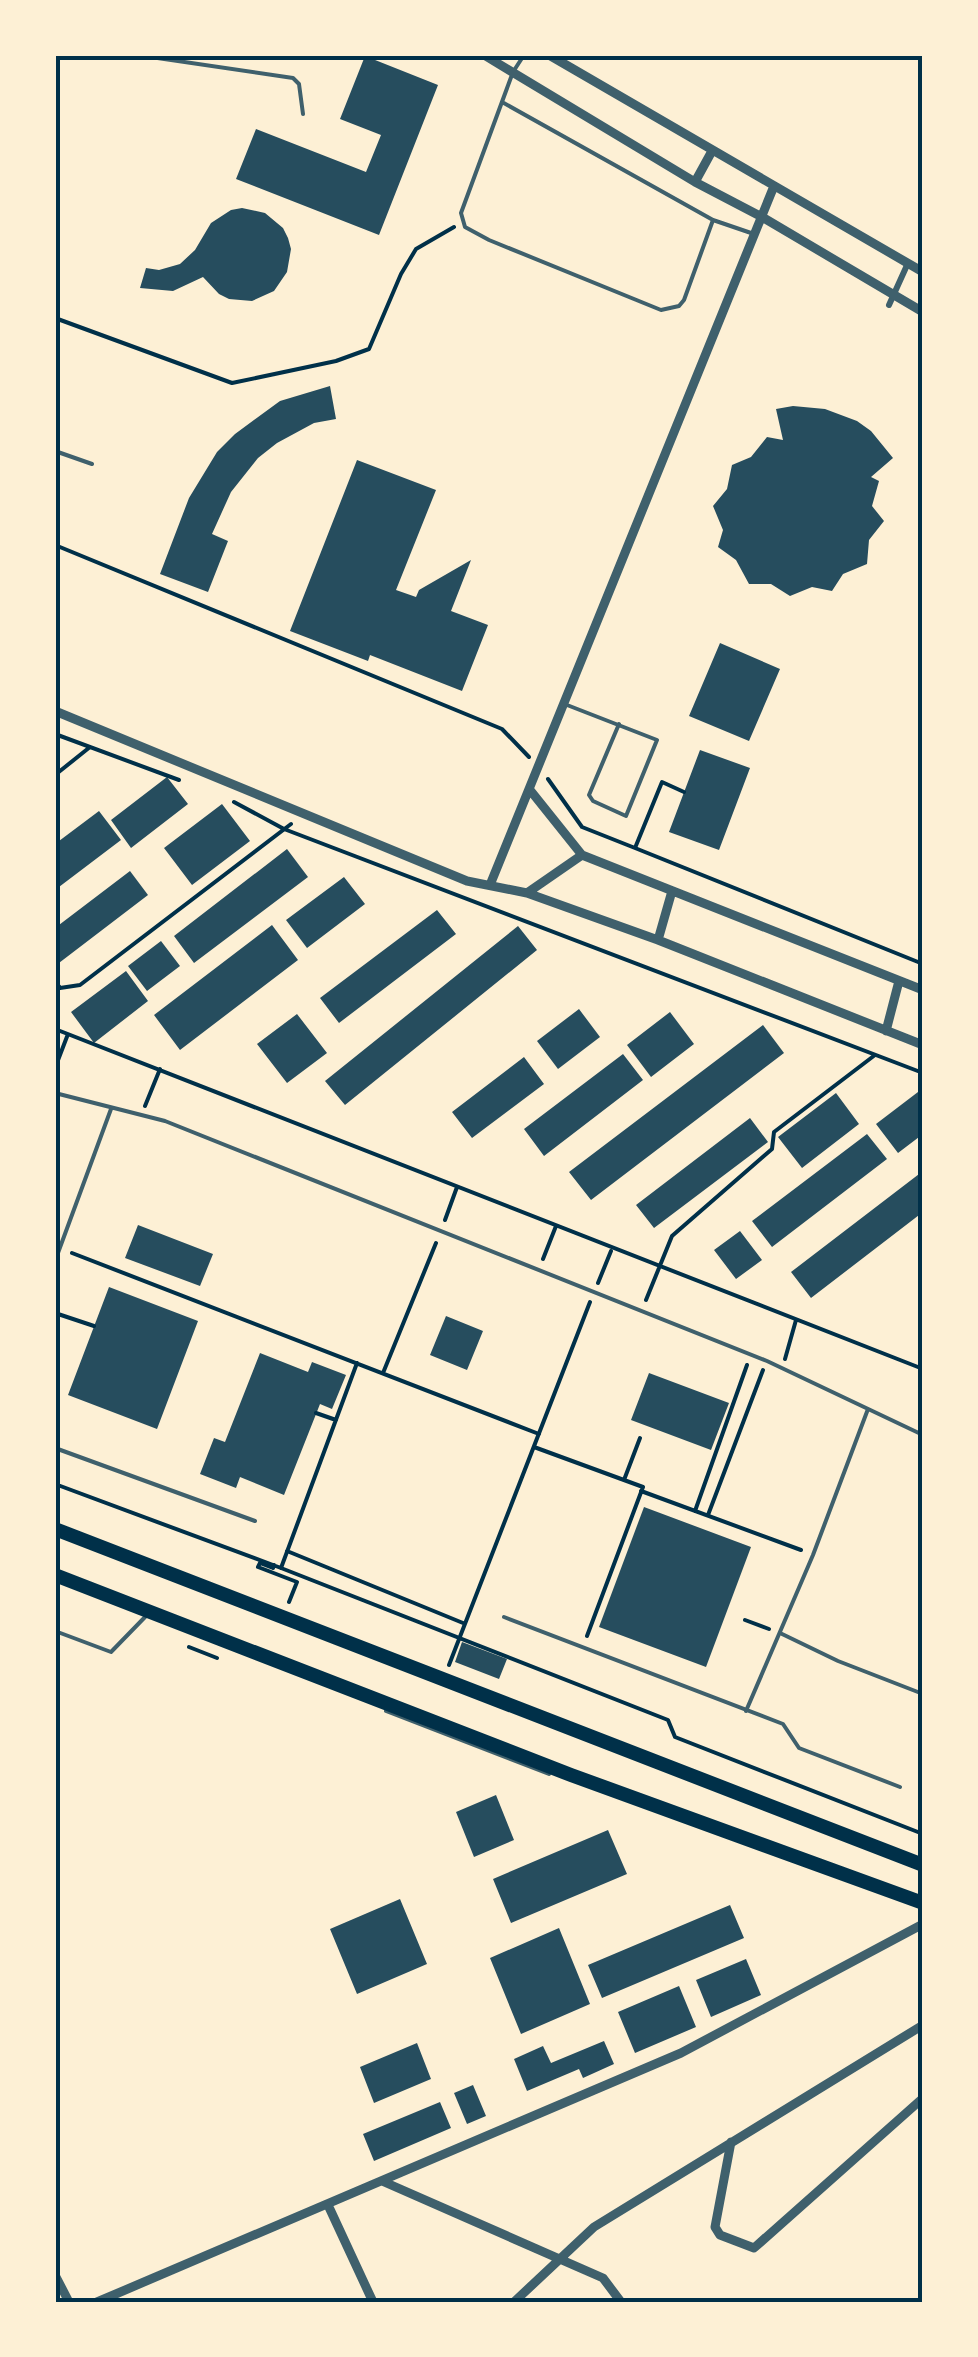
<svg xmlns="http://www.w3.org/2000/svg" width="978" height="2357" font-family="Rubik,sans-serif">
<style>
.building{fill:#264d5e}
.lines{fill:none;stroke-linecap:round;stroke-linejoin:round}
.path{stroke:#003049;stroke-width:4}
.service{stroke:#3f606c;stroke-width:4}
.pedestrian{stroke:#3f606c;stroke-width:6}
.minor{stroke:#3f606c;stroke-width:9}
.primary{stroke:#003049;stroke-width:14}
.neatline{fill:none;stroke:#003049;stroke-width:4}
</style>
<rect width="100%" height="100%" fill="#fdf0d5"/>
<!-- building -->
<path class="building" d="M365 56 438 85 379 235 236 179 256 129 366 172 381 135 340 119Z
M242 208 265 213 283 228 288 238 291 249 287 272 274 291 252 301 229 299 219 294 203 277 173 291 140 288 146 268 159 270 180 264 195 250 211 223 231 210Z
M330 386 336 419 314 423 277 443 258 458 231 492 212 534 228 541 208 592 160 574 189 498 217 452 235 434 280 401Z
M793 406 825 409 857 421 871 431 893 458 871 477 879 481 872 506 884 521 869 540 867 564 843 574 832 591 812 587 790 596 771 584H749L736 560 718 547 723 530 713 506 727 489 732 465 751 457 767 437 783 440 776 409Z
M357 460 436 490 396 590 416 597 419 590 471 560 451 611 488 625 462 691 370 655 368 661 290 631Z
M720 643 780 669 749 741 689 716Z
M700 750 750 768 719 850 669 832Z
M167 777 188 804 131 848 111 820Z
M222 804 250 841 192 885 164 848Z
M99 811 121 840 55 890V844Z
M287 849 308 877 194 963 174 936Z
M130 871 148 895 55 966V928Z
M344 877 365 904 307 948 286 920Z
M437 910 456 934 339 1023 320 998Z
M272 925 298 960 180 1050 154 1015Z
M518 926 537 950 345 1105 325 1081Z
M161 941 180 966 147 991 128 966Z
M126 971 148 1001 94 1043 71 1012Z
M579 1009 600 1037 558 1069 537 1041Z
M670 1012 694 1044 651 1077 627 1045Z
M297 1014 327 1053 287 1083 257 1044Z
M763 1025 784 1053 591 1200 569 1172Z
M623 1054 643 1080 544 1156 524 1129Z
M524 1057 544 1084 472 1138 452 1112Z
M918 1092 923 1099V1134L898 1153 876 1124Z
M836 1093 859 1124 802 1168 778 1137Z
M750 1118 768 1142 654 1228 636 1205Z
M867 1134 887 1159 772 1247 752 1221Z
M923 1171V1212L811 1298 791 1272Z
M138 1225 213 1254 200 1286 125 1258Z
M740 1231 762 1260 736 1279 714 1250Z
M109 1287 198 1321 157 1429 68 1395Z
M446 1316 483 1331 467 1370 430 1355Z
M260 1353 308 1372 312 1362 346 1375 332 1409 320 1404 284 1495 240 1477 236 1488 200 1474 214 1438 225 1442Z
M649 1373 729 1403 711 1450 631 1420Z
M644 1507 751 1547 706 1667 599 1627Z
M462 1642 507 1659 499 1679 455 1662Z
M496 1795 514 1840 474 1857 456 1812Z
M608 1830 627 1874 511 1923 493 1879Z
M400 1899 427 1964 357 1994 330 1929Z
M730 1905 744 1938 602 1998 588 1965Z
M559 1928 590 2004 521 2034 490 1958Z
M746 1959 761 1995 711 2017 696 1980Z
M679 1986 696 2027 635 2053 618 2012Z
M604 2041 614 2064 583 2078 579 2069 527 2091 514 2059 543 2046 551 2063Z
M417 2043 431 2079 374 2103 360 2067Z
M473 2085 486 2116 467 2124 454 2093Z
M440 2102 451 2128 374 2161 363 2134Z"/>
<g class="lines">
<!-- path -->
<path class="path" d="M55 318 232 383 336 361 369 349 401 274 416 249 454 227
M55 545 502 729 529 757
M55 734 179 780
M55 775 90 747
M548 779 582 827 635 848
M684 792 662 782 635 848 923 964
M234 802 284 829 923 1073
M55 981 60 988 80 985 291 824
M55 1029 923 1369
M55 1068 68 1034
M145 1106 160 1069
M445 1220 457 1187
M72 1253 539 1434
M543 1259 556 1226
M598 1283 611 1251
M646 1300 672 1236 772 1149 774 1132 875 1055
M55 1313 94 1326
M785 1359 796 1320
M383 1373 436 1243
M316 1413 336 1420
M534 1447 643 1487 587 1636
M624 1480 640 1438
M55 1484 281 1568 668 1720 675 1737 923 1834
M641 1491 801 1550
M695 1511 747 1365
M708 1515 763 1370
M287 1551 463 1623
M274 1565 273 1568 260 1563 258 1567 297 1582 289 1602
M281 1568 357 1363
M745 1620 769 1629
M189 1647 217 1658
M449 1665 590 1302"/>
<!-- service -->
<path class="service" d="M137 55 293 78 299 84 303 114
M524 55 513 72 461 213 465 227 489 240 661 310 679 306 684 300 713 220
M502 102 713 220 754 234
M55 451 92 464
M567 705 657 740 626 816 593 801 589 795 619 724
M55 1093 165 1121 767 1361 923 1435
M55 1261 111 1109
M55 1448 255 1521
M504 1617 783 1724 799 1748 900 1787
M55 1631 111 1652 146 1616
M780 1633 838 1661 923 1694
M386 1711 549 1774
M746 1711 813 1555 868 1409"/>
<!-- pedestrian -->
<path class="pedestrian" d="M889 305 908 263"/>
<!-- minor -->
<path class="minor" d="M484 55 695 182 762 217 923 312
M549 55 923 272
M695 182 712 151
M55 711 467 881 527 893 658 940 923 1045
M530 790 582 855
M490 885 774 186
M527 893 582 855 923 990
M658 940 672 891
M886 1031 899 981
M731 2142 715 2227 720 2235 754 2248 923 2098
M382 2181 603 2278 621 2302
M328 2205 373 2302
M55 2275 69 2302
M97 2302 681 2053 923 1924
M514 2302 594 2227 923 2025"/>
<!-- primary -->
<path class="primary" d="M55 1529 923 1865
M55 1575 571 1775 923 1903"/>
</g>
<!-- border -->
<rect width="978" height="2357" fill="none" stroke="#fdf0d5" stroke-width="115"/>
<rect x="58" y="58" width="862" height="2242" class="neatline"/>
</svg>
